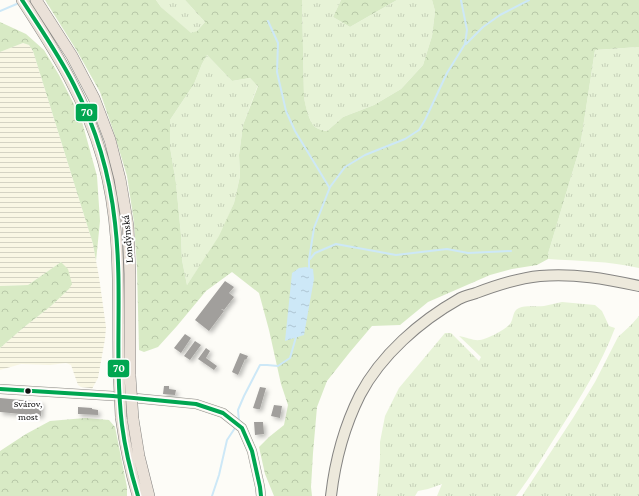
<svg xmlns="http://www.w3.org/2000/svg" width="639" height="496" font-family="'Crimson Pro',serif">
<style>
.farmland{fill:url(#farmland-rules)}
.grass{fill:url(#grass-tufts)}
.forest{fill:url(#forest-crowns);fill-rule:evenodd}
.water{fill:url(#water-ripples)}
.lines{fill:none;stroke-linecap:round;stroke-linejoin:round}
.stream{stroke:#cde8f7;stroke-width:2}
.building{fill:#a19f9c;filter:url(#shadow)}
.secondary-casing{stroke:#8e8d8b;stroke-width:10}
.primary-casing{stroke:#858482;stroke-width:12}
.highway-casing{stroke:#858482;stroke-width:12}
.secondary{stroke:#f6f4eb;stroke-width:9}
.primary{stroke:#ede9dc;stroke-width:10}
.highway{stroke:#eae1d8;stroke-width:11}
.highway-bridge-casing{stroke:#858482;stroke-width:12;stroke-linecap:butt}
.highway-bridge{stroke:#eae1d8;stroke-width:11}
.bus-1-casing{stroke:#fff;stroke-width:7}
.bus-1{stroke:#00a651;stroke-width:4}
.bus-dot{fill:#111;stroke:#fff;stroke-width:1.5}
.labels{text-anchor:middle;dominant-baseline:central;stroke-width:4;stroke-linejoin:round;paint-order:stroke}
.bus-label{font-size:10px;fill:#111;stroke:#fff}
.street-label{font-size:11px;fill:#111;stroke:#fff}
.line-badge{stroke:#fff;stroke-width:1.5}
.badge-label{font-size:11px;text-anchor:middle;font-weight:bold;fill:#fff}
</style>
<defs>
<pattern id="farmland-rules" width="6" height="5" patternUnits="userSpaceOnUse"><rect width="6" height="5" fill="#f9f7e4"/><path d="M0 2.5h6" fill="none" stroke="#d4d3c3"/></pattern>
<pattern id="grass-tufts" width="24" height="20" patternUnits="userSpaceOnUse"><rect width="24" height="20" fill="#e7f3d7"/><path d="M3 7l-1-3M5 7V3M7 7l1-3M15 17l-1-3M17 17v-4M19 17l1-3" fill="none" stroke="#c5cfb8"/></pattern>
<pattern id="forest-crowns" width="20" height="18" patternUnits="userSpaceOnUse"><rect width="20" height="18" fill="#d8eac5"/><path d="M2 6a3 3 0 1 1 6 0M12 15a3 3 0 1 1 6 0" fill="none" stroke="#b8c8a8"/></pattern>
<pattern id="water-ripples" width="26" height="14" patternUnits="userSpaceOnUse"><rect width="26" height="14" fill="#cde8f7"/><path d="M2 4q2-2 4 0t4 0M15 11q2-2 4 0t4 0" fill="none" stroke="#afc6d3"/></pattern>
<filter id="shadow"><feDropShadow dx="2.5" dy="2.5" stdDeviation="2" flood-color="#0004"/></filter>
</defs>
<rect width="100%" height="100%" fill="#fdfcf7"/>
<!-- farmland -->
<path class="farmland" d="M23 43 29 45 33 51 93 244 99 277 106 327 105 339 98 378 92 389 90 388 81 387 78 385 71 365 66 363 50 365 21 364 0 370V348L23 328 51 306 69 289 61 262 28 285 0 286V52Z"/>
<!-- grass -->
<path class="grass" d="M156 0H185L205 22 197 31 191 34 161 7Z
M302 0H341L333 17 350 27 397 0H432L435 11 432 36 423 65 401 89 374 105 343 117 327 131C322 130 316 129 313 125 308 117 305 105 304 97Z
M639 47V268C609 261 579 261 548 259V254L580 147 595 50Z
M207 55 232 81 250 78 258 85 243 125 239 155 240 176 234 203 220 236 187 285 182 260 181 235 176 183 170 147V120L194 84 202 64Z
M562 302 595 305 602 311 609 326 615 328C601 365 580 398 559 431 545 453 532 475 516 496H437L442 484 428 489 418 491 415 496H377L380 458V442L385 416 399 388 445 333H451L479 361 481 357 459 336C466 337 474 341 480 340 488 339 506 329 510 324 514 319 512 311 519 308 526 305 536 307 544 306 550 305 556 303 562 302Z
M639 316V496H522L573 418 595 382 618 337 631 325Z"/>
<!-- forest -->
<path class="forest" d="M45 0H156L161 7 191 33 197 31 205 22 185 0H302L304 97C305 104 309 122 315 127 319 130 323 130 327 131L343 117 374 105 401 89 423 65 432 36 435 11 432 0H639V47L595 50 580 147 548 254V259L537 265 512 269 490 275 428 302 400 325 372 326 350 352 327 381 317 407 313 453 311 487 312 496H274L265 474 259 447 269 437 284 425 288 405 281 384 269 330 259 293 232 272 206 291 177 326 158 347 144 352 139 350 137 269 134 222 127 176 115 136 100 92 77 51ZM207 55 232 81 250 78 258 86 243 125 239 155 240 176 234 203 219 236 187 285 182 260 181 235 176 183 170 147V120L194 84 202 64Z
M341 0H397L350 27 333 17Z
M0 22 26 34 44 50 59 75 81 118 97 176 100 221 96 261 93 244 33 51 29 45 23 43 0 52Z
M61 262 68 269 72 284 69 289 51 306 23 328 0 348V286L28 285Z
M85 418 109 420 115 427 127 487V496H0V451L26 434 50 421Z"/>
<!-- water -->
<path class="water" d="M306 267 313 269 314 279 304 335 285 341 292 273 299 268Z"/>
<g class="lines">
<!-- stream -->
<path class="stream" d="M0 11 19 3
M268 21 278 43 277 72 286 111 295 131 329 187
M466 44 483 27 500 15 529 0
M310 259 315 253 336 244 396 255 447 249 468 253 511 251
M309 270V260L314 228 330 187 345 167 365 155 405 139 419 130 425 120 447 73 465 44 467 30 461 0
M239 421 238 410 244 396 260 365H267L278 366 290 358 296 337
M212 496 219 475 227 440 235 428"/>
</g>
<!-- building -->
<path class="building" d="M225 281 234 287 229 293 234 297 224 310 222 309H221L224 311 209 331 195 320Z
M185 334 191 338 181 353 174 348Z
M195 341 201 345 190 360 184 356Z
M206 348 210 351 206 358 217 366 214 370 198 359Z
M240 353 248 356 246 360 245 359 238 375 232 372Z
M164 386H169V389L176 390 175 395 163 394Z
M260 387 266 388 260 409H257L253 408Z
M0 398 42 402 41 416 0 412Z
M274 405 282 406 280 418 271 416Z
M78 407 92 408V409L98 410V415L78 414Z
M254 422H263L264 434 255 435Z"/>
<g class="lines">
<!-- secondary casing -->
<g class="secondary-casing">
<path id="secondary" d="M0 389 113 396 196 404 223 413 242 428 252 451 260 487 261 496"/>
</g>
<!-- primary casing -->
<g class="primary-casing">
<path id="primary" d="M331 496C335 461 344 427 360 395 381 355 420 321 459 299 464 296 470 295 476 293 497 285 518 278 540 276 575 273 606 279 639 286"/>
</g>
<!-- highway casing -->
<g class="highway-casing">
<path id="highway" d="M22 0C56 52 86 100 103 160 123 230 117 303 119 375
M36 0 72 56 94 98 110 140 120 179 128 226 130 274V376
M121 417C125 444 130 470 138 496
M133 419 139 456 149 496"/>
</g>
<!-- secondary -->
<use href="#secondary" class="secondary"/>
<!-- primary -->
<use href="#primary" class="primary"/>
<!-- highway -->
<use href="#highway" class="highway"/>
<!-- highway-bridge casing -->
<g class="highway-bridge-casing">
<path id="highway-bridge" d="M119 375 121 417
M130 376 133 419"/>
</g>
<!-- highway-bridge -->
<use href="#highway-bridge" class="highway-bridge"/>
<!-- bus-1 casing -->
<g class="bus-1-casing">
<path id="bus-1" d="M22 0C40 28 59 55 74 85 96 128 110 176 115 223 123 290 114 358 122 425 125 449 131 473 138 496
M0 389 113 396 196 404 223 413 242 428 252 451 260 487 261 496"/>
</g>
<!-- bus-1 -->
<use href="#bus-1" class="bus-1"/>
</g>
<!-- markers -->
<circle class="bus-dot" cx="28" cy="391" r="3.5"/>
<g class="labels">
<!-- bus labels -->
<g class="bus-label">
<text x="28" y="403">Svárov,<tspan x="28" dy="13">most</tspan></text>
</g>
<!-- street labels -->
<g class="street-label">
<text transform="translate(127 239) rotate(-95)">Londýnská</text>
</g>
</g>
<g class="line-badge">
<rect x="75" y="103" width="23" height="19" rx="4" fill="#00a651"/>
<rect x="107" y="359" width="23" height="19" rx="4" fill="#00a651"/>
</g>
<g class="badge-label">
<text x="87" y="116">70</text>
<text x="119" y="372">70</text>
</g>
</svg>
